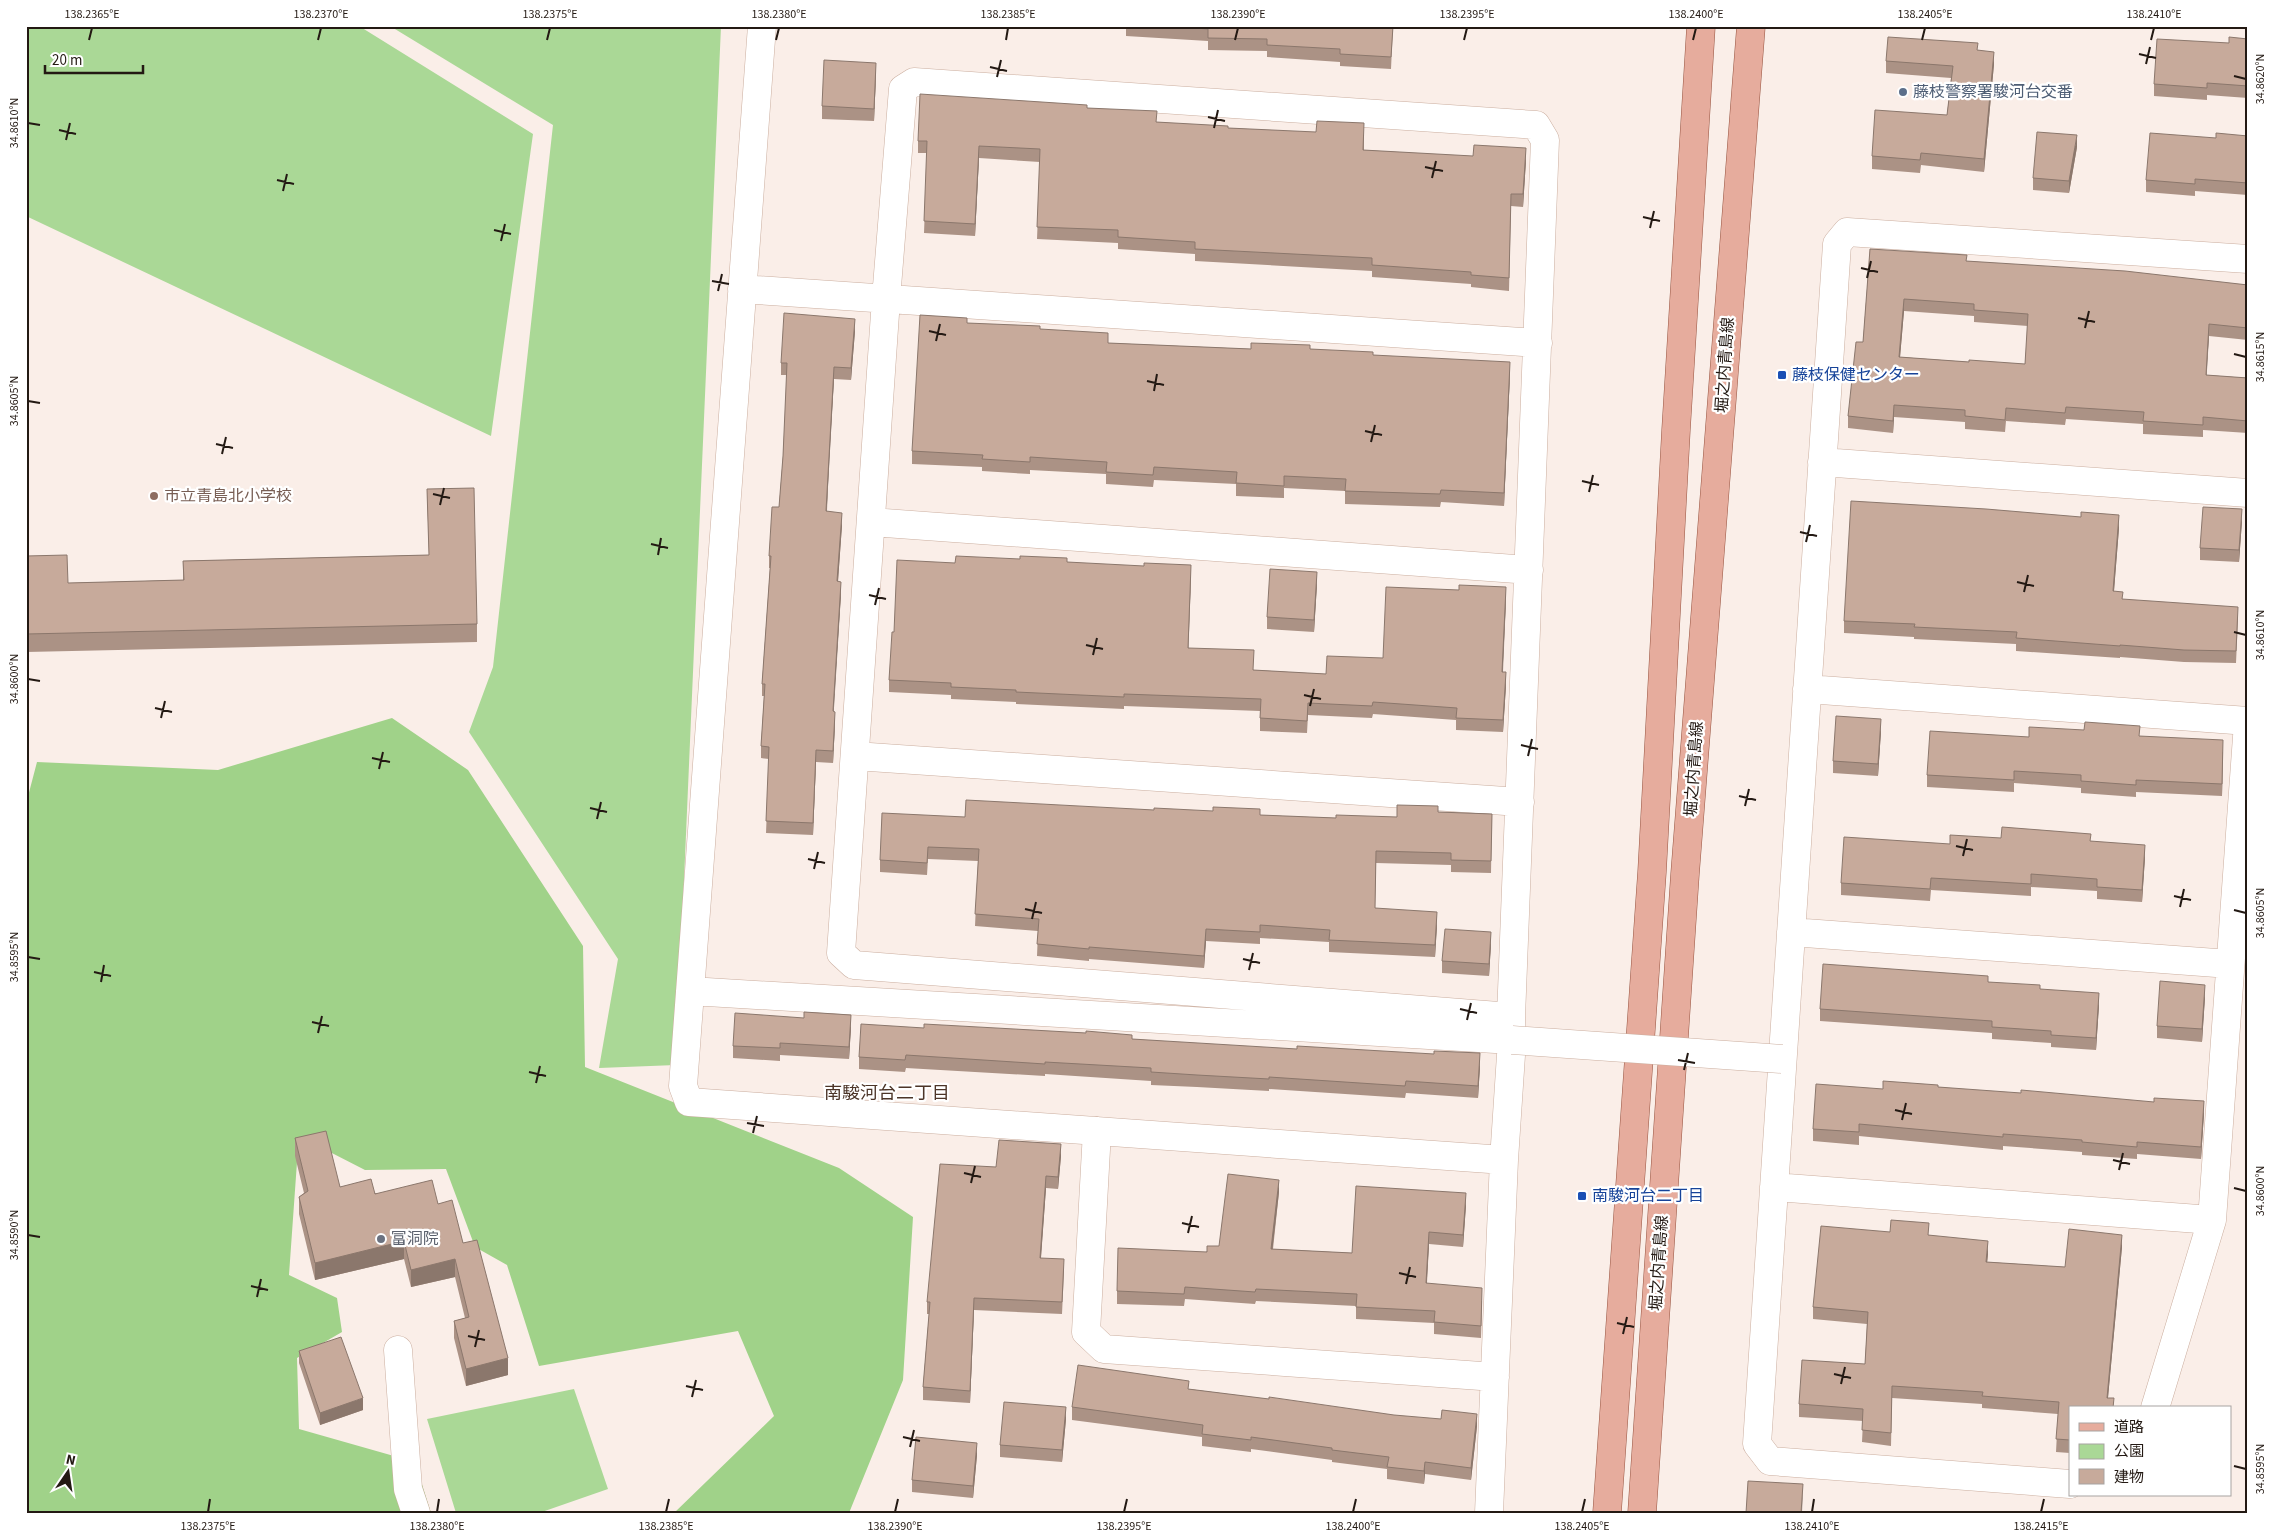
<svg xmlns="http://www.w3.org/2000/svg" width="2274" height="1539" font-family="'Source Sans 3','Noto Sans JP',sans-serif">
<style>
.green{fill:#aad896}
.forest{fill:#a0d289}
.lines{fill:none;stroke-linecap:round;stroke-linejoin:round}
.minor-casing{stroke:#cbae9f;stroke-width:29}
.major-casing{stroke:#975542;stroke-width:29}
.minor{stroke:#fff;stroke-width:28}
.major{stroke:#e6ac9d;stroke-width:28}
.minor-bridge-casing{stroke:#cbae9f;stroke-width:29;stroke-linecap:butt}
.minor-bridge{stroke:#fff;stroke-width:28}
.wall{fill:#ab9285;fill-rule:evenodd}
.shaded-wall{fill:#8b776c}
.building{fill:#c7aa9b;stroke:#8b776c;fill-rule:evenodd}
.ticks{fill:none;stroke:#231913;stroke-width:2}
.service-dot{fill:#5c6f8a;stroke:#fff;stroke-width:2}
.transit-dot{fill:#1a4fb4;stroke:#fff;stroke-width:2}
.education-dot{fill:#8d6e63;stroke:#fff;stroke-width:2}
.worship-dot{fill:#6b7280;stroke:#fff;stroke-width:2}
.labels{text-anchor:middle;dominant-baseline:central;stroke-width:4.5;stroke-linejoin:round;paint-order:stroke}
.service-label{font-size:16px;fill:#4e5e75;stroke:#fff;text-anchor:start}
.street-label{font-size:16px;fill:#231913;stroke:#fff}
.transit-label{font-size:16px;fill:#164399;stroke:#fff;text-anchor:start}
.education-label{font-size:16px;fill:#785e54;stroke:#fff;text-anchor:start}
.worship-label{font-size:16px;fill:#5b616d;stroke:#fff;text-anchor:start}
.neighbourhood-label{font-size:18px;fill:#4c3528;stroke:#fff}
.neatline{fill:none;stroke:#231913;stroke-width:2}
.ticks-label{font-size:12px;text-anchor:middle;fill:#231913}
</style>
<rect width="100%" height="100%" fill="#faeee8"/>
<!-- green -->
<path class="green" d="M26 26H359L533 134 491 436 26 216Z
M390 26H721L676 1065 599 1068 618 959 469 732 493 667 553 125Z
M574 1389 608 1489 539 1513H456L427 1419Z"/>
<!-- forest -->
<path class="forest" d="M392 718 468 770 583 946 585 1067 839 1168 913 1217 903 1380 849 1513H674L774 1416 738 1331 539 1366 507 1265 475 1247 446 1169 365 1170 326 1150 297 1162 289 1275 337 1298 342 1332 297 1358 299 1429 415 1462 431 1513H26V804L37 762 218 770Z"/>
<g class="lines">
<!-- minor casing -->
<g class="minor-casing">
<path id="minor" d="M762 26 683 1086 689 1102 1504 1160
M742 289 1538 343
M1822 462 2248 493
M871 522 1529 570
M1807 689 2248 721
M855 756 1520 802
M1791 932 2230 964
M690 991 1512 1040
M1097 1131 1086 1332 1104 1349 1495 1377
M1774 1187 2212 1220
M398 1350 408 1489 416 1513
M2155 1408 2212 1220 2248 723
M2070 1484 1770 1461 1757 1444 1837 244 1847 232 2248 259
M1489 1513 1504 1160 1512 1040 1511 1017 1545 140 1536 125 914 82 903 89 886 299 841 953 854 965 1511 1017"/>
</g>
<!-- major casing -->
<g class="major-casing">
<path id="major" d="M1607 1513 1652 872 1676 430 1701 26
M1642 1513 1685 874 1751 26"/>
</g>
<!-- minor -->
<use href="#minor" class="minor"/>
<!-- major -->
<use href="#major" class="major"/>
<!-- minor-bridge casing -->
<g class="minor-bridge-casing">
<path id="minor-bridge" d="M1512 1040 1782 1059"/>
</g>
<!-- minor-bridge -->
<use href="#minor-bridge" class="minor-bridge"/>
</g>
<!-- wall -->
<path class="wall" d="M1126 26H1393L1391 69 1340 66V62L1267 57V51L1208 50V41L1126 36Z
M2248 39V98L2207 95V100L2154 96V84L2229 43Z
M1978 50 1994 64 1984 172 1921 165 1920 173 1872 169V156L1947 115 1951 78 1886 73V61Z
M876 75 874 121 822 119V106Z
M1087 108 1157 122 1228 128 1364 135V150L1526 160 1523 207 1511 206 1509 291 1471 287V284L1372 277V271L1195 261V254L1118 249V243L1037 239 1040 162 979 158 975 236 924 233 927 153H918V141Z
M2248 136V195L2195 191V196L2146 192V180L2216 138Z
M2077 147 2069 193 2033 190V178Z
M1870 249 1967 261 2248 285V340L2209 336 2206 375 2248 378V433L2203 430V437L2143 434V424L2066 419 2065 425 2006 421 2005 432 1965 429V422L1894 417 1893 433 1848 428V416L1863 342ZM1904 311 1974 316V322L2028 326 2025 364 1969 362 1900 357Z
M967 323 1040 329 1108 343 1251 349H1310L1373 355 1510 374 1504 506 1441 502 1440 507 1345 504V491L1284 488V498L1236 496V484L1154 480 1153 487 1106 484V474L1030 470V474L982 471V467L912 464V451Z
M855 331 851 380 834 379 829 459 827 511 842 525 838 582 841 594 833 712 835 724 833 763 816 762 813 835 766 833 769 759 761 758V746L764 696H762V684L770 568H769V556L779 507 783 456 787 375H781V363Z
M427 489 477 624V642L26 652V556L68 583 183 580V561L429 555Z
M2242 521 2239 562 2200 560V548Z
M2119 528 2114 591 2123 600 2238 619 2236 663 2184 662 2120 657V658L2016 651V644L1914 639V637L1844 633V621Z
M1020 559 1067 562 1191 577 1188 648 1254 670 1326 674 1383 658 1506 600 1503 672 1506 685 1503 732 1456 730V720L1373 714 1372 718 1308 715 1307 733 1260 731V711L1124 706V709L1016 704V702L951 699V695L889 692V680L894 632 955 563Z
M1317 584 1314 632 1267 629V617Z
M1881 731 1878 776 1833 773V761Z
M2140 736 2223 752 2222 796 2136 792V797L2081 793V788L2014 783V792L1927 787V775L2029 737Z
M1438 812 1492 814 1491 873 1451 872V865L1376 863 1375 908 1437 925 1435 957 1329 952V942L1260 938V944L1206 941 1204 968 1089 959V961L1037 956 1038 931 975 926 978 861 928 859 927 875 880 872V860L965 817 1260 815 1336 818 1397 817Z
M2001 838 2091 841 2145 857 2142 902 2097 899V891L2031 887V896L1931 890 1930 901 1841 895V883L1950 844Z
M1491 944 1489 976 1442 973V961Z
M1988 982 2040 989 2099 1005 2096 1050 2051 1047V1043L1992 1039V1033L1820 1021V1009Z
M2205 997 2202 1042 2157 1038V1026Z
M851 1027 849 1059 780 1055V1061L733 1058V1046Z
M924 1028 1086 1033 1132 1039 1480 1066 1478 1098 1406 1093 1405 1098 1269 1089V1091L1197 1087 1151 1085V1081L1045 1074V1076L906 1068 905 1072 859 1069V1057Z
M1938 1087 2204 1113 2201 1159 2137 1154V1159L2082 1155V1152L2003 1146V1150L1859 1136V1145L1813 1141V1129L1883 1089Z
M295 1138 340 1187 438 1204 463 1243 508 1375 466 1386 454 1338V1321L465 1318 455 1277 411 1287 404 1259 315 1280 299 1214V1197L304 1193 295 1156Z
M1061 1156 1058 1189 1046 1188 1041 1258 1064 1271 1062 1314 974 1310 970 1403 923 1400V1387L929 1314H927V1302L996 1167Z
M1279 1192 1273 1249 1352 1253 1466 1205 1463 1247 1429 1244 1427 1283 1482 1301 1481 1338 1434 1334V1323L1356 1319V1306L1256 1301 1255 1304 1185 1299 1184 1306 1117 1304V1291L1219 1246Z
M1890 1232 1929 1235 1988 1254 1987 1262 2065 1267 2122 1247 2108 1398 2114 1408H2070V1453L2056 1452 2058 1414 1982 1408V1404L1892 1398 1891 1446 1862 1442 1863 1421 1799 1417V1404L1865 1364 1867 1324 1813 1319V1307Z
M299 1351 363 1410 320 1425 299 1363Z
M1189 1389 1477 1426 1471 1480 1425 1474 1424 1484 1387 1479V1469L1332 1462V1460L1251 1449V1452L1202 1446V1437L1072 1420V1407Z
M1066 1419 1062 1462 1000 1457V1445Z
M977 1455 973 1498 912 1492V1480Z"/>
<!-- shaded-wall -->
<path class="shaded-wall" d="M1994 52V64L1984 172V159Z
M876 63V75L874 121V109Z
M2077 135V147L2069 193V181Z
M979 146V158L975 236V224Z
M1526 148V160L1523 207V194Z
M1904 299V311L1899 369V357Z
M855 319V331L851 380V368Z
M2209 324V336L2206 387V375Z
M1510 362V374L1504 506V493Z
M834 367V379L826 523 829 447Z
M1894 405V417L1893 433V421Z
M2242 509V521L2239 562V550Z
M842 513V525L837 594V581Z
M2119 515V528L2113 603V591Z
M1191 565V577L1188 660V648Z
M1317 572V584L1314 632V620Z
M841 582V594L833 724V711Z
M1506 587V600L1502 684V672Z
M1506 672V685L1503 732V720Z
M835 712V724L833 763V751Z
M1881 719V731L1878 776V764Z
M2223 740V752L2222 796V784Z
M816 750V762L813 835V823Z
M2145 845V857L2142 902V890Z
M1437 912V925L1435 957V945Z
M1206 929V941L1204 968V956Z
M1491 932V944L1489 976V964Z
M2205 985V997L2202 1042V1029Z
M2099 993V1005L2096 1050V1038Z
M851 1015V1027L849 1059V1047Z
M1480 1053V1066L1478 1098V1086Z
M2204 1101V1113L2201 1159V1147Z
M1061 1144V1156L1058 1189V1177Z
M1046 1176V1188L1040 1270V1258Z
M1279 1180V1192L1271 1261V1249Z
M1466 1193V1205L1463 1247V1235Z
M1429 1232V1244L1426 1295V1283Z
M2122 1235V1247L2107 1408V1398Z
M404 1241V1259L315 1280V1263Z
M1988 1241V1254L1986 1274V1262Z
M455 1259V1277L411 1287V1270Z
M974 1298V1310L970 1403V1391Z
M508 1358V1375L466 1386V1369Z
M363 1398V1410L320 1425V1413Z
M1066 1407V1419L1062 1462V1450Z
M1477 1414V1426L1471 1480V1468Z
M977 1443V1455L973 1498V1486Z
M1425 1462V1474L1424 1484V1471Z
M1803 1484 1802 1513H1801Z"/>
<!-- building -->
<path class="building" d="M1170 26H1393L1391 57 1340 54V49L1267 45V39L1208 38V29Z
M1888 37 1978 43 1977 50 1994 52 1984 159 1921 153 1920 160 1872 156 1875 110 1947 115 1953 66 1886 61Z
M2229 37 2248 39V86L2207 83V88L2154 84 2157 39 2229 43Z
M824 60 876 63 874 109 822 106Z
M920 94 1087 105V108L1157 111 1156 122 1228 126V128L1316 132 1317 121 1364 123 1363 150 1473 156 1474 145 1526 148 1523 194H1511L1509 278 1471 275V272L1372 265V258L1195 249V242L1118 237V230L1037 227 1040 149 979 146 975 224 924 221 927 141H918Z
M2037 132 2077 135 2069 181 2033 178Z
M2150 133 2216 138V133L2248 136V183L2195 179V184L2146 180Z
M1870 249 1967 255 1966 261 2125 271 2248 285V328L2209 324 2206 375 2248 378V421L2203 417V425L2143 421 2144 412 2066 407 2065 413 2006 408 2005 420 1965 416V410L1894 405 1893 421 1848 416 1856 342H1863ZM1904 299 1974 304V310L2028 314 2025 364 1969 360V362L1899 357Z
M784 313 855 319 851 368 834 367 826 511 842 513 837 581 841 582 833 711 835 712 833 751 816 750 813 823 766 821 769 747 761 746 765 684H762L771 556H769L772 507H779L783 456 787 363H781Z
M920 315 967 318V323L1040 326V329L1108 333V343L1251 349V343L1310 345V349L1373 352V355L1510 362 1504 493 1441 490 1440 494 1345 491 1346 479 1284 476V486L1236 483 1237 472 1154 467 1153 475 1106 472 1107 462 1030 457V462L982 459 983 455 912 451Z
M474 488 477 624 26 634V556L67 555 68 583 184 580 183 561 429 555 427 489Z
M1851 501 1986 509 2081 517V512L2119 515 2113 591 2123 592 2122 599 2238 607 2236 651 2184 650 2120 645V646L2016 638 2017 632 1914 627 1915 624 1844 621Z
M2203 507 2242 509 2239 550 2200 548Z
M956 556 1020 559V556L1067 558V562L1144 566V563L1191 565 1188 648 1254 650 1253 670 1326 674 1327 656 1383 658 1386 587 1459 590V585L1506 587 1502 672H1506L1503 720 1456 718 1457 708 1373 702 1372 706 1308 703 1307 721 1260 718 1261 699 1124 694V697L1016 692V690L951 687V683L889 680 892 632H894L897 560 955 563Z
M1270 569 1317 572 1314 620 1267 617Z
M1836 716 1881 719 1878 764 1833 761Z
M2085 722 2140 726 2139 736 2223 740 2222 784 2136 780V785L2081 781V775L2014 771V780L1927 775 1930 731 2029 737V727L2084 730Z
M966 800 1154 810V808L1213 811V807L1260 809V815L1336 818V815L1397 817V805L1438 806V812L1492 814 1491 861 1451 860V853L1376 851 1375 908 1437 912 1435 945 1329 940 1330 930 1260 925V932L1206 929 1204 956 1089 947V949L1037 944 1039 919 975 914 979 849 928 847 927 863 880 860 882 813 965 817Z
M2002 827 2091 834 2090 841 2145 845 2142 890 2097 887V879L2031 874V884L1931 878 1930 889 1841 883 1844 837 1950 844V835L2001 838Z
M1445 929 1491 932 1489 964 1442 961Z
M1823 964 1988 976V982L2040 985V989L2099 993 2096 1038 2051 1035V1031L1992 1027V1021L1820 1009Z
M2160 981 2205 985 2202 1029 2157 1026Z
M804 1012 851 1015 849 1047 780 1043V1048L733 1046 735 1013 804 1018Z
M861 1024 924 1028V1024L1086 1033V1031L1132 1035V1039L1297 1049V1046L1434 1054V1051L1480 1053 1478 1086 1406 1081 1405 1086 1269 1077V1079L1197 1075 1151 1072V1068L1045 1062V1064L906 1055 905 1060 859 1057Z
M1883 1081 1938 1085V1087L2021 1093V1090L2154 1102V1098L2204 1101 2201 1147 2137 1142V1147L2082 1142V1140L2003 1134V1137L1859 1124V1132L1813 1129 1816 1084 1883 1089Z
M326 1131 340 1187 371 1179 375 1194 432 1180 438 1204 452 1200 463 1243 477 1240 508 1358 466 1369 454 1321 469 1317 455 1259 411 1270 404 1241 315 1263 299 1197 308 1191 295 1138Z
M999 1140 1061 1144 1058 1177 1046 1176 1040 1258 1064 1259 1062 1302 974 1298 970 1391 923 1387 930 1302H927L940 1164 996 1167Z
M1228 1174 1279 1180 1271 1249 1352 1253 1356 1186 1466 1193 1463 1235 1429 1232 1426 1283 1482 1288 1481 1326 1434 1322 1435 1311 1356 1307 1357 1294 1256 1289 1255 1292 1185 1287 1184 1294 1117 1291 1118 1248 1207 1252V1246H1219Z
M1891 1220 1929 1223 1928 1235 1988 1241 1986 1262 2065 1267 2069 1229 2122 1235 2107 1398H2114L2113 1408H2070V1440L2056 1439 2059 1402 1982 1396 1983 1392 1892 1386 1891 1433 1862 1430 1863 1409 1799 1404 1802 1360 1865 1364 1868 1312 1813 1307 1821 1226 1890 1232Z
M341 1337 363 1398 320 1413 299 1351Z
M1078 1365 1189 1381 1188 1389 1269 1399V1397L1394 1415 1441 1419 1442 1410 1477 1414 1471 1468 1425 1462 1424 1471 1387 1467 1389 1457 1332 1450V1448L1251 1437V1440L1202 1434 1203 1425 1072 1407Z
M1004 1402 1066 1407 1062 1450 1000 1445Z
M916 1437 977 1443 973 1486 912 1480Z
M1748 1481 1803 1484 1801 1513H1746Z"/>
<!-- ticks -->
<path class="ticks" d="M89 40 92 28M318 40 321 28M547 40 550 28M776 40 779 28M1006 40 1008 28M1235 40 1238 28M1464 40 1467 28M1693 40 1696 28M1922 40 1925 28M2151 40 2154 28M2139 54 2156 58M2146 64 2150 47M990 67 1007 71M2234 76 2246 79M997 77 1001 60M1208 117 1225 121M28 123 40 125M1214 128 1218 110M59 130 76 134M66 140 70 123M1425 167 1443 171M1432 178 1436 161M277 180 294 184M283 191 287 174M1643 217 1660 221M1650 228 1654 211M494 230 511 234M501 241 505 224M1861 268 1878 272M1867 278 1871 261M712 281 729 284M718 291 722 274M2078 318 2095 322M2085 328 2089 311M929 331 946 335M936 341 940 324M2234 354 2246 357M1147 381 1164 385M1154 391 1157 374M28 401 40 403M1365 431 1382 435M1371 442 1375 425M216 444 233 448M222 454 226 437M1582 481 1599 485M1589 492 1593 475M433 494 450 498M440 505 444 488M1800 532 1817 536M1806 542 1810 525M651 544 668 548M658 555 661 538M2017 582 2034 586M2024 592 2028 575M869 595 886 599M875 605 879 588M2234 632 2246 635M1086 645 1103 649M1093 655 1097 638M28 679 40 681M1304 695 1321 699M1310 706 1314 689M155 708 172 712M161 718 165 701M1521 745 1538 749M1528 756 1532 739M372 758 390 762M379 769 383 752M1739 796 1756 800M1745 806 1749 789M590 808 607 812M597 819 601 802M1956 846 1973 850M1963 856 1967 839M808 859 825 863M814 869 818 852M2174 896 2191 900M2180 907 2184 889M1025 909 1042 913M2234 910 2246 913M1032 919 1036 902M28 957 40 959M1243 959 1260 963M1249 970 1253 953M94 972 111 976M101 982 104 965M1460 1009 1477 1013M1467 1020 1471 1003M312 1022 329 1026M318 1033 322 1016M1678 1060 1695 1063M1684 1070 1688 1053M529 1072 546 1076M536 1083 540 1066M1895 1110 1912 1114M1902 1120 1906 1103M747 1123 764 1126M753 1133 757 1116M2113 1160 2130 1164M2119 1170 2123 1153M964 1173 981 1177M971 1183 975 1166M2234 1188 2246 1191M1182 1223 1199 1227M1188 1233 1192 1216M28 1235 40 1237M1399 1273 1416 1277M1406 1284 1410 1267M251 1286 268 1290M257 1297 261 1279M1617 1323 1634 1327M1623 1334 1627 1317M468 1336 485 1340M475 1347 479 1330M1834 1374 1851 1378M1841 1384 1845 1367M686 1386 703 1390M692 1397 696 1380M903 1437 920 1441M910 1447 914 1430M2234 1466 2246 1469M208 1512 210 1499M437 1512 439 1499M666 1512 669 1499M895 1512 898 1499M1124 1512 1127 1499M1353 1512 1356 1499M1582 1512 1585 1499M1812 1512 1814 1499M2041 1512 2044 1499"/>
<!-- markers -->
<circle class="service-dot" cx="1903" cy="92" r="5"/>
<g class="transit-dot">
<rect x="1777" y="370" width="10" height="10" rx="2.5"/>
<rect x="1577" y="1191" width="10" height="10" rx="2.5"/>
</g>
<circle class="education-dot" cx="154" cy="496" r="5"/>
<circle class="worship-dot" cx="381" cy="1239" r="5"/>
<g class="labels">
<!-- service labels -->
<g class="service-label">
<text x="1913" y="92">藤枝警察署駿河台交番</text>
</g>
<!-- street labels -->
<g class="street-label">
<text transform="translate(1725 365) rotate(-86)">堀之内青島線</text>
<text transform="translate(1694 769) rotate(-86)">堀之内青島線</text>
<text transform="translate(1659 1263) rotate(-86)">堀之内青島線</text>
</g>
<!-- transit labels -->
<g class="transit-label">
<text x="1792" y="375">藤枝保健センター</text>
<text x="1592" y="1196">南駿河台二丁目</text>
</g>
<!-- education labels -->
<g class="education-label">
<text x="164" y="496">市立青島北小学校</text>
</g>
<!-- worship labels -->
<g class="worship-label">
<text x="391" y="1239">富洞院</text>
</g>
<!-- neighbourhood labels -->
<g class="neighbourhood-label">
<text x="887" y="1093">南駿河台二丁目</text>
</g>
</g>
<!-- border -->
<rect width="2274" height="1539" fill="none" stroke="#ffffff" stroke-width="55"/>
<!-- legend -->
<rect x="2069" y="1406" width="162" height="90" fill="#ffffff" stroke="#a7a3a1"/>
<rect x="2079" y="1423" width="25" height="8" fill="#e6ac9d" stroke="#a7a3a1"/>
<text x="2114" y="1432" font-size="15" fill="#231913">道路</text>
<rect x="2079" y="1444" width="25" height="15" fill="#aad896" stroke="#a7a3a1"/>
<text x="2114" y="1456" font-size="15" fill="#231913">公園</text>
<rect x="2079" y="1469" width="25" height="15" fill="#c7aa9b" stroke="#a7a3a1"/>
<text x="2114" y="1482" font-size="15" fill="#231913">建物</text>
<!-- north arrow -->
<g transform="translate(68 1472) rotate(13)" stroke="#ffffff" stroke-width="4" paint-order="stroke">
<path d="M0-4L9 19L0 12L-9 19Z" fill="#231913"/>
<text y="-8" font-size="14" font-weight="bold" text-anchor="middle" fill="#231913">N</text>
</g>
<!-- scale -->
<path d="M45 65v8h98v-8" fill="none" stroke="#231913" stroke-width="2.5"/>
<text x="52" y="65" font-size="15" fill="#231913" stroke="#ffffff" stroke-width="4" paint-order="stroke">20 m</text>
<rect x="28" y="28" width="2218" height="1484" class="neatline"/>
<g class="ticks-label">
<text x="92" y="18">138.2365°E</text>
<text x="321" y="18">138.2370°E</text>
<text x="550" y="18">138.2375°E</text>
<text x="779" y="18">138.2380°E</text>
<text x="1008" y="18">138.2385°E</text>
<text x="1238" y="18">138.2390°E</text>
<text x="1467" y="18">138.2395°E</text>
<text x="1696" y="18">138.2400°E</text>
<text x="1925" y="18">138.2405°E</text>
<text x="2154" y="18">138.2410°E</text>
<text transform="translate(2260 79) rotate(-90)" y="4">34.8620°N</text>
<text transform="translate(14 123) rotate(-90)" y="4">34.8610°N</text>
<text transform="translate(2260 357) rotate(-90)" y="4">34.8615°N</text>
<text transform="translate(14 401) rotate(-90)" y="4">34.8605°N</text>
<text transform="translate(2260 635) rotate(-90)" y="4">34.8610°N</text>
<text transform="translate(14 679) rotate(-90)" y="4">34.8600°N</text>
<text transform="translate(2260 913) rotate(-90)" y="4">34.8605°N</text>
<text transform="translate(14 957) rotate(-90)" y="4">34.8595°N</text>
<text transform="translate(2260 1191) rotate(-90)" y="4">34.8600°N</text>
<text transform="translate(14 1235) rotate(-90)" y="4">34.8590°N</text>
<text transform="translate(2260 1469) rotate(-90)" y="4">34.8595°N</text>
<text x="208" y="1530">138.2375°E</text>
<text x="437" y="1530">138.2380°E</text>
<text x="666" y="1530">138.2385°E</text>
<text x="895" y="1530">138.2390°E</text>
<text x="1124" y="1530">138.2395°E</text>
<text x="1353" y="1530">138.2400°E</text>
<text x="1582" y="1530">138.2405°E</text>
<text x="1812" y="1530">138.2410°E</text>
<text x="2041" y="1530">138.2415°E</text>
</g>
</svg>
